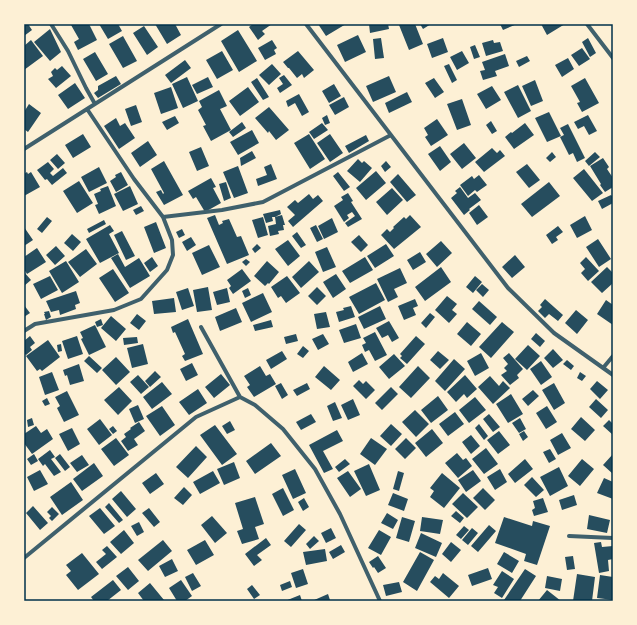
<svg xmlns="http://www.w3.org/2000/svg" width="637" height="625" font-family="'Zilla Slab',serif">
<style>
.building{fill:#264d5e}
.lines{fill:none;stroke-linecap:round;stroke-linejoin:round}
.minor{stroke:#3f606c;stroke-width:4}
.neatline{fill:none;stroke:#003049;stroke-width:1.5}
</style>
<rect width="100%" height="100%" fill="#fdf0d5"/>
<!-- building -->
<path class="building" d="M24 24H28L32 30 24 36Z
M72 24H89L97 40 78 50 74 42 79 39 71 25Z
M99 24H118L122 31 108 39Z
M155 24H175L181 35 167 44Z
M253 24H272L262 31 265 34 258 40 249 27Z
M318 24H346L326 36Z
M369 24H388L389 29 370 33Z
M402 24H415L423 44 409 50 399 25Z
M420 24H431L423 29Z
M500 24H517L503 30Z
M541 24H565L547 35Z
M144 26 158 47 147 55 133 33Z
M50 29 61 52 50 61 34 42Z
M238 30 257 61 239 72 221 41Z
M358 35 366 52 345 62 337 45Z
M123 36 137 61 123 68 109 44Z
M381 38 384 58 375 59 373 39Z
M443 38 448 52 432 58 427 44Z
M588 38 596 53 590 57 582 42Z
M31 40 43 56 24 70V46Z
M272 40 277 48 274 50 276 54 265 60 258 48Z
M493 40 494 43 500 42 503 51 486 56 482 43Z
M475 45 480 57 474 59 470 47Z
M582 48 590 59 579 66 571 55Z
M222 51 233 70 217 79 206 60Z
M298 51 314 70 304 78 302 74 297 78 289 68H288L283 62Z
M462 51 469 63 457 70 450 57Z
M95 52 108 74 96 81 83 59Z
M505 54 509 66 495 71 497 76 483 80 480 71 485 70 482 62Z
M527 56 530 61 519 67 516 61Z
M568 58 574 69 562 77 555 65Z
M185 60 191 68 171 83 165 75Z
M272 64 281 74 269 85 259 75Z
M449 64 457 80 452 83 444 66Z
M62 66 71 76 56 88 48 79 53 76 51 72 55 68 57 70Z
M284 75 292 85 280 93 277 88 283 84 279 78Z
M116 76 121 84 98 98 94 93 98 90V86Z
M389 76 396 92 373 102 366 86Z
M187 77 198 101 183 108 172 84Z
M208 77 213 87 197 94 192 85Z
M257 78 269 97 263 100 251 82Z
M434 78 444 92 435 98 425 83Z
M585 78 599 103 582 112 577 103 580 102 571 86Z
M535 80 543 101 531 106 522 86Z
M75 83 85 98 68 109 58 95Z
M334 84 341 96 329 103 322 91Z
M518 85 531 111 518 118 504 92Z
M492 86 501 100 486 109 477 94Z
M171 87 178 108 161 114 154 93Z
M248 87 259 102 240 116 229 101Z
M219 90 227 106 220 109 231 130 211 141 203 126 206 125 198 110 202 107 199 101Z
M407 92 412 102 389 113 385 103Z
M299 94 309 112 302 116 295 103 288 107 286 101Z
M344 97 349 107 335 115 329 105Z
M462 99 471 125 457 130 447 104Z
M29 104 41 113 28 132 24 129V112Z
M136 105 142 122 131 126 125 109Z
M269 107 289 130 276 140 269 131 268 133 255 118Z
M549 112 561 136 547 142 535 118Z
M327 115 330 123 325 125 322 118Z
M588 115 597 131 589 135 584 126 578 129 574 122Z
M175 116 179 123 167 130 162 122Z
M116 118 120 126 125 123 135 138 119 149 104 126Z
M437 119 448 135 431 146 425 137 428 135 424 128Z
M491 121 497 131 492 134 486 125Z
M242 122 246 128 233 137 229 132Z
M322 123 328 130 314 139 309 132Z
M525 123 534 135 514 149 505 137 511 132 512 133Z
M568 124 585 158 577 162 573 153 569 155 560 137 564 135 560 128Z
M252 130 259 143 238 155 230 142Z
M83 134 91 147 73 158 65 145Z
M309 134 325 159 310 169 294 143Z
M330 134 343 153 330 162 317 143Z
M366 135 369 141 349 153 345 146Z
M148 141 157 155 140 167 131 153Z
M464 143 476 158 462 169 450 154Z
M440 146 451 162 440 171 428 154Z
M201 147 209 166 197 171 189 152Z
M492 148 497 153 500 150 505 156 484 172 475 162Z
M252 151 256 158 241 166 240 158Z
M552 152 556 157 550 162 546 158Z
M595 152 600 157 589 166 585 161Z
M57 154 65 163 58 169 50 160Z
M603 158 609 167 607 169 613 178V187L605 192 600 185 601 184 590 166Z
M358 159 362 163 364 161 372 168 360 182 347 171Z
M164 161 183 195 164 205 156 192 161 190 163 194 164 193 151 169Z
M386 161 391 167 385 172 381 166Z
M48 162 54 169 50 173 53 176 63 168 67 173 52 185 47 179 45 180 37 170Z
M271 164 277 179 258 186 256 179 267 175 264 167Z
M527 164 540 180 529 188 516 172Z
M238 166 248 193 234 198 223 172Z
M99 167 107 183 89 192 81 177Z
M584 169 603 193 592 201 573 178Z
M376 171 386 183 366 200 356 188Z
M27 172 28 174 31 172 40 187 24 196V174Z
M121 172 128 185 116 192 110 181 116 177 115 175Z
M338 172 350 187 344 191 333 176Z
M398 174 416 195 407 202 390 182Z
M479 175 487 185 477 192 475 190 468 196 460 185 472 176 474 179Z
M211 178 216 187 213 188 221 203 205 212 196 197 193 199 188 191Z
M79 181 93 203 77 213 63 191Z
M226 182 231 198 224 201 219 184Z
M549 182 560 196 532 217 521 204Z
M108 186 116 206 99 214 95 205 98 204 94 194 101 191 100 189Z
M130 186 138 204 123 211 114 194Z
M460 187 468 198 475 193 481 200 469 209 470 210 464 215 451 198 457 193 455 191Z
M392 188 403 200 387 215 376 202Z
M348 193 353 201 351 202 362 219 348 227 345 223 355 216 352 212 347 215 349 218 344 222 334 206 343 200 341 197Z
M309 194 313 199 318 195 323 201 293 227 288 221 295 215 287 207 295 200 298 203Z
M611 195 612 196H613V203L602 209 598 201Z
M479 205 488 217 477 225 469 213Z
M141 206 144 211 136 215 133 210Z
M280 210 281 214 275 217H272L273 221 266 223 263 214Z
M215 215 219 225 223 223 222 221 229 219 237 237 241 236 249 255 227 264 207 218Z
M282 215 285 225H283L284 230 278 231 279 234 270 236 268 226 276 224 275 217Z
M410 215 421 227 394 249 381 235 387 229 390 232 394 228 393 227 404 217 406 219Z
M585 216 592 230 577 238 570 225Z
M47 217 52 221 42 233 37 229Z
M263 217 268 235 258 238 252 220Z
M332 218 338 232 324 239 318 226Z
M104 220 106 224 89 233 87 229Z
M156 222 166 248 154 253 144 227Z
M110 225 114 231 109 234 119 253 100 263 86 239Z
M316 225 323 239 317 242 310 228Z
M558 226 563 232 556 237 558 240 552 244 546 235Z
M24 227 33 240 24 246Z
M182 229 185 235 179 238 176 232Z
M122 231 135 256 126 260 114 235Z
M297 232 306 245 301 248 292 236Z
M72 234 81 242 73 251 64 243Z
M359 235 368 245 361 252 351 242Z
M191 237 196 245 187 251 182 242Z
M598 239 611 259 599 267 586 247Z
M288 240 300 256 288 266 275 249Z
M441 241 452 253 437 267 426 254Z
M257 244 261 248 255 253 252 249Z
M386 244 394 256 375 268 367 256Z
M209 245 220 267 202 275 192 253Z
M56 246 65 256 55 265 46 255Z
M327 247 336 267 323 272 315 252Z
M37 248 46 262 27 274 24 269V257Z
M86 249 97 264 80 277 68 262Z
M420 252 426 262 413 270 407 260Z
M118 254 125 267 139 258 150 276 130 288 111 258Z
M515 255 525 267 512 278 502 267Z
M152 257 158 266 150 272 144 263Z
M365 257 373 270 350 283 342 271Z
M586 257 599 271 588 281 581 273 585 269 580 263Z
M246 259 250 262 246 266 242 262Z
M66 261 79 282 62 293 49 271Z
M267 261 279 272 269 284 268 283 265 286 254 276Z
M309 261 319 272 301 288 292 277Z
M441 267 451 282 425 301 415 287Z
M607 267 613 273V283L602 293 591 282Z
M400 268 407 283 394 289 398 297 388 302 377 279Z
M113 269 129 293 115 302 99 278Z
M242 269 251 281 233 294 229 288 231 286 227 280Z
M24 272 31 280 24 286Z
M336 274 346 289 333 298 323 282Z
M50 276 58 290 41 299 33 284Z
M287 276 300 293 286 303 281 296 278 298 271 287Z
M475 276 482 282 473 293 466 287Z
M376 283 385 300 359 314 349 297Z
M482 284 489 290 483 297 476 290Z
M208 287 212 310 197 312 193 290Z
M317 287 326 296 317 305 308 296Z
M188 288 194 306 182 310 176 292Z
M227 288 230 302 217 305 213 292Z
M248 288 251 295 245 298 242 291Z
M76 291 80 303 75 305 76 309 60 315 59 310 51 312 46 301Z
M263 293 272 312 251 322 242 303Z
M447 296 457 304 452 310 457 314 449 323 435 310Z
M174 298 176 312 154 314 152 301Z
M415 299 418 306 413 308 416 315 404 320 398 306Z
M545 299 563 315 558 321 549 314 545 318 538 311 542 307 540 305Z
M606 300 613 305V325L597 314Z
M479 301 497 317 490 325 472 309Z
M24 305 30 313 24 317Z
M351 306 355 317 339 322 336 312 344 310 343 308Z
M380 306 386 319 364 329 358 317Z
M236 308 242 322 220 331 215 317Z
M576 310 588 320 577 334 565 323Z
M49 311 51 317 46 320 44 314H45L44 312Z
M326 312 330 327 317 329 314 314Z
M430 313 435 317 426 328 421 323Z
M137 314 146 321 139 330 130 323Z
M111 316 126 329 116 341 101 328Z
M101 319 103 325 97 327 95 322Z
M188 319 203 354 185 361 182 356 185 354 175 332 173 333 171 327Z
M271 320 273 327 255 331 253 325Z
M389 321 399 338 392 342 388 335 382 338 376 328Z
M467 322 481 334 471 346 457 334Z
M502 322 514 332 491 358 479 347Z
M356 324 361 338 344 343 339 330Z
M95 325 106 347 89 355 81 339 83 338 80 332Z
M375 332 387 355 375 361 369 350 365 352 362 345 366 343 363 338Z
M536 333 545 341 540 347 531 339Z
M296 334 298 341 286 344 284 337Z
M323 334 329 344 318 350 312 339Z
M30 336 35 343 30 347 32 350 26 355 24 353V341Z
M77 336 83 354 68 359 62 341Z
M416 336 425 344 407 364 400 358 402 356 400 354Z
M137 337 138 343 124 345 123 338Z
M48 340 60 357 42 371 40 369 37 371 26 356Z
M61 344 62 351 58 352 57 345Z
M143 344 148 364 132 368 127 348Z
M528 345 540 356 527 370 515 359Z
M303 346 309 351 303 358 297 354Z
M553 349 563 360 553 368 544 358Z
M282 351 287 359 271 369 266 360Z
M438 351 449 360 440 369 430 360Z
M362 353 368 364 353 372 348 362Z
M481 353 489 368 475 376 467 361Z
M509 353 523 369 517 375 519 378 510 385 501 375 507 371 504 368 508 364 503 358Z
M394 354 405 366 389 379 379 367Z
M89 356 102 368 97 373 84 361Z
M116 357 130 372 116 385 102 370Z
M454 359 465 369 445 391 435 381Z
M567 360 574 366 571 370 563 364Z
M541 361 552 377 541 385 530 369Z
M192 363 198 375 186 381 180 369Z
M79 364 84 381 70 385 67 375 65 376 63 370Z
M260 366 266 376 270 374 276 384 254 397 247 387 250 385 244 376Z
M324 366 340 380 331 390 315 377Z
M418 366 430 378 411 398 399 387Z
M155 371 161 377 150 387 145 381Z
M52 372 59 390 45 395 39 377Z
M580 372 586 376 582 381 577 378Z
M221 374 230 385 214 398 205 387Z
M138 375 149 387 141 394 130 382Z
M465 375 477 389 467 398 464 394 456 402 447 392Z
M490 376 499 386 503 381 510 388 493 404 478 387Z
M359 380 363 384 366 381 375 390 366 399 353 386Z
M597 381 608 390 600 399 590 389Z
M162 382 172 394 152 409 143 397Z
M281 383 288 395 282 399 275 386Z
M307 383 310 389 297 396 293 390Z
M554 383 565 403 554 410 542 390Z
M119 387 132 401 118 415 104 400Z
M391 387 398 394 382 410 375 403Z
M198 389 207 403 189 415 179 402Z
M533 390 539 396 528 406 522 399Z
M67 391 79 415 64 422 57 408 60 406 55 397Z
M511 394 523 414 508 423 496 404Z
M438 396 448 410 431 423 421 410Z
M475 397 486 410 469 423 459 410Z
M47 398 50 404 45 406 42 401Z
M353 399 360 415 348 420 341 405Z
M596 399 608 410 601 418 589 407Z
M335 402 342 418 333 421 327 406Z
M138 405 144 419 135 423 129 409Z
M162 406 175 425 160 436 146 416Z
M547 406 557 422 546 429 536 413Z
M415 410 429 424 416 437 402 422Z
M455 412 464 424 448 436 439 424Z
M311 414 316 422 301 430 296 422Z
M489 414 500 427 493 432 483 419Z
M581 417 595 430 585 441 571 429Z
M32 418 34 425 28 427 27 420Z
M520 418 526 429 519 433 512 423Z
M100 419 112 435 99 445 87 429Z
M609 420 613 424V435L603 426Z
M230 421 235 430 227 434 222 426Z
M139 422 145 431 134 439 138 445 128 451 121 441 126 437 124 434 131 429 130 428Z
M391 424 402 434 391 446 380 436Z
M479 424 488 436 484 440 475 428Z
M215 425 237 454 222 465 200 435Z
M36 426 41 433 47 429 53 439 32 454 24 443V434Z
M113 426 117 431 113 434 109 429Z
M72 428 80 444 68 451 59 434Z
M432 429 443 443 426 457 415 443Z
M337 430 343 441 323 451 333 469 324 473 309 445Z
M499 431 510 445 498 454 487 440Z
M524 431 528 437 523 441 519 434Z
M562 433 571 448 558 455 550 440Z
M471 435 480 446 471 454 462 442Z
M116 438 129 455 114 466 101 449Z
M371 438 387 449 375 465 360 454Z
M406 438 416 448 405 459 395 449Z
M271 443 281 456 255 474 246 461Z
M196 446 207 457 188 478 176 467Z
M486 448 498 464 484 474 472 459Z
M550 449 556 459 549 463 543 452Z
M50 450 55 457 51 459 61 472 54 476 45 464 43 466 38 459Z
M457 453 463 460 466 458 472 466 458 478 445 463Z
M34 454 38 461 31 465 27 459Z
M60 454 70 467 65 471 55 458Z
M613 454V474L603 465Z
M82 455 89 465 77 472 70 463Z
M345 459 350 464 339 472 335 467Z
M525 459 533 469 515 483 508 474Z
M582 459 594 469 580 486 568 476Z
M234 462 240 478 224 485 217 469Z
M94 463 103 476 82 491 73 479Z
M369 464 380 490 366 496 354 471Z
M559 467 568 486 550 496 540 477Z
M295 469 306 493 293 499 282 475Z
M500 469 507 482 495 490 487 477Z
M40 470 48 484 34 491 27 477Z
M473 470 481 481 466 492 458 480Z
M213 471 220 483 200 494 193 482Z
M348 471 361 489 350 497 337 478Z
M398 471 404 473 399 491 393 489Z
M156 473 164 484 150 494 142 483Z
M442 473 460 488 444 508 430 497 434 491 430 488Z
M532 477 544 490 536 497 524 485Z
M604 478 613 482V499L597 493Z
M71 482 83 500 62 515 50 497Z
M184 487 192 495 183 505 174 498Z
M283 488 294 510 283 516 272 494Z
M483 488 495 500 485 510 473 498Z
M121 491 136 509 127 517 112 499Z
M393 493 408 499 404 511 388 505Z
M463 493 478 507 467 518 452 504Z
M574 495 577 505 562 510 559 500Z
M255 497 264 524 255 527 259 539 242 544 237 531 243 529 235 503Z
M304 498 309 507 303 511 298 502Z
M543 498 548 512 534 516 532 510 535 508 533 501Z
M109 503 123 520 119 523 105 507Z
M33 506 48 523 40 530 26 513Z
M52 507 59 514 52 521 49 518 51 516 47 512Z
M100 508 115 526 104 534 89 516Z
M149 508 160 522 154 527 142 513Z
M456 511 464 518 460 523 451 516Z
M387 513 398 520 393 529 381 523Z
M589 515 610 520 607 533 587 529Z
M212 516 227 533 215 543 201 525Z
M402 517 415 521 409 542 396 538Z
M422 517 443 520 440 534 420 531Z
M504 517 532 526 533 521 550 526 537 565 524 561 526 554 495 543Z
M139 522 144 532 137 536 131 526Z
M299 524 306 530 291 547 284 541Z
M489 525 496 531 478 552 471 546Z
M464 526 469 530 461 539 456 535Z
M331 528 336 538 326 543 321 533Z
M472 528 478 533 468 545 462 540Z
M124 530 134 543 121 554 110 542Z
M379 530 391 537 381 555 368 548Z
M421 533 442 543 436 557 415 548Z
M314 536 319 541 310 549 306 544Z
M266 538 271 545 257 555 262 560 254 566 245 554Z
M163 540 172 551 148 571 138 560Z
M205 540 214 555 196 565 187 550Z
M451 542 461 550 451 562 442 554Z
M601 542 602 547 613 546V559L608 560 609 571 599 573 594 543Z
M341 545 345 552 333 559 329 552Z
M107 546 117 557 102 569 96 562 106 554 102 550Z
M325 549 327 561 306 565 303 552Z
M420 552 434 560 417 591 403 582Z
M504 552 519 561 512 573 497 564Z
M82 553 99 574 78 590 66 575 71 571 66 565Z
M378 556 386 568 378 573 374 567 373 568 369 562Z
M573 556 575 569 567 570 565 557Z
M172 559 178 571 165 577 159 566Z
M128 567 139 581 128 590 116 576Z
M488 568 492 579 472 586 468 575Z
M303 569 308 584 296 588 291 573Z
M525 569 536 576 520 601H506L504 600Z
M502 571 514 579 502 598 494 593 498 587 493 585Z
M193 573 201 586 192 591 185 577Z
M443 573 459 586 449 598 430 582 435 576 439 579Z
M577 574 595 577 592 601H573Z
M600 575 613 577V600L597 598Z
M547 576 562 579 560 591 545 588Z
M113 580 121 590 107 601H94L91 597Z
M181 580 192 596 185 601H177L169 588Z
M290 581 292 587 282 591 280 585Z
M399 582 402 592 386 596 383 585Z
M150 583 164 600V601H144L138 593Z
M252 585 260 595 254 599 247 589Z
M547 590 561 601H538Z
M328 594 330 600 329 601H312Z
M300 595 302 601H285Z"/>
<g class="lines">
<!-- minor -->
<path class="minor" d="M51 24 68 51 86 88 95 104
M306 24 508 288 554 333 613 375
M587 24 613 58
M24 149 221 24
M163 217 222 210 263 202 391 135
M201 327 240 397
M24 331 35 324 114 310 141 299 167 270 173 255 172 240 163 217 134 179 87 109
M603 368 613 356
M569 536 613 538
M24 558 196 417 240 397 255 405 283 429 315 469 340 514 380 601"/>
</g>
<!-- border -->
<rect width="637" height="625" fill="none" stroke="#fdf0d5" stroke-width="50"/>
<rect x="25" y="25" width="587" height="575" class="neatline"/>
</svg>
